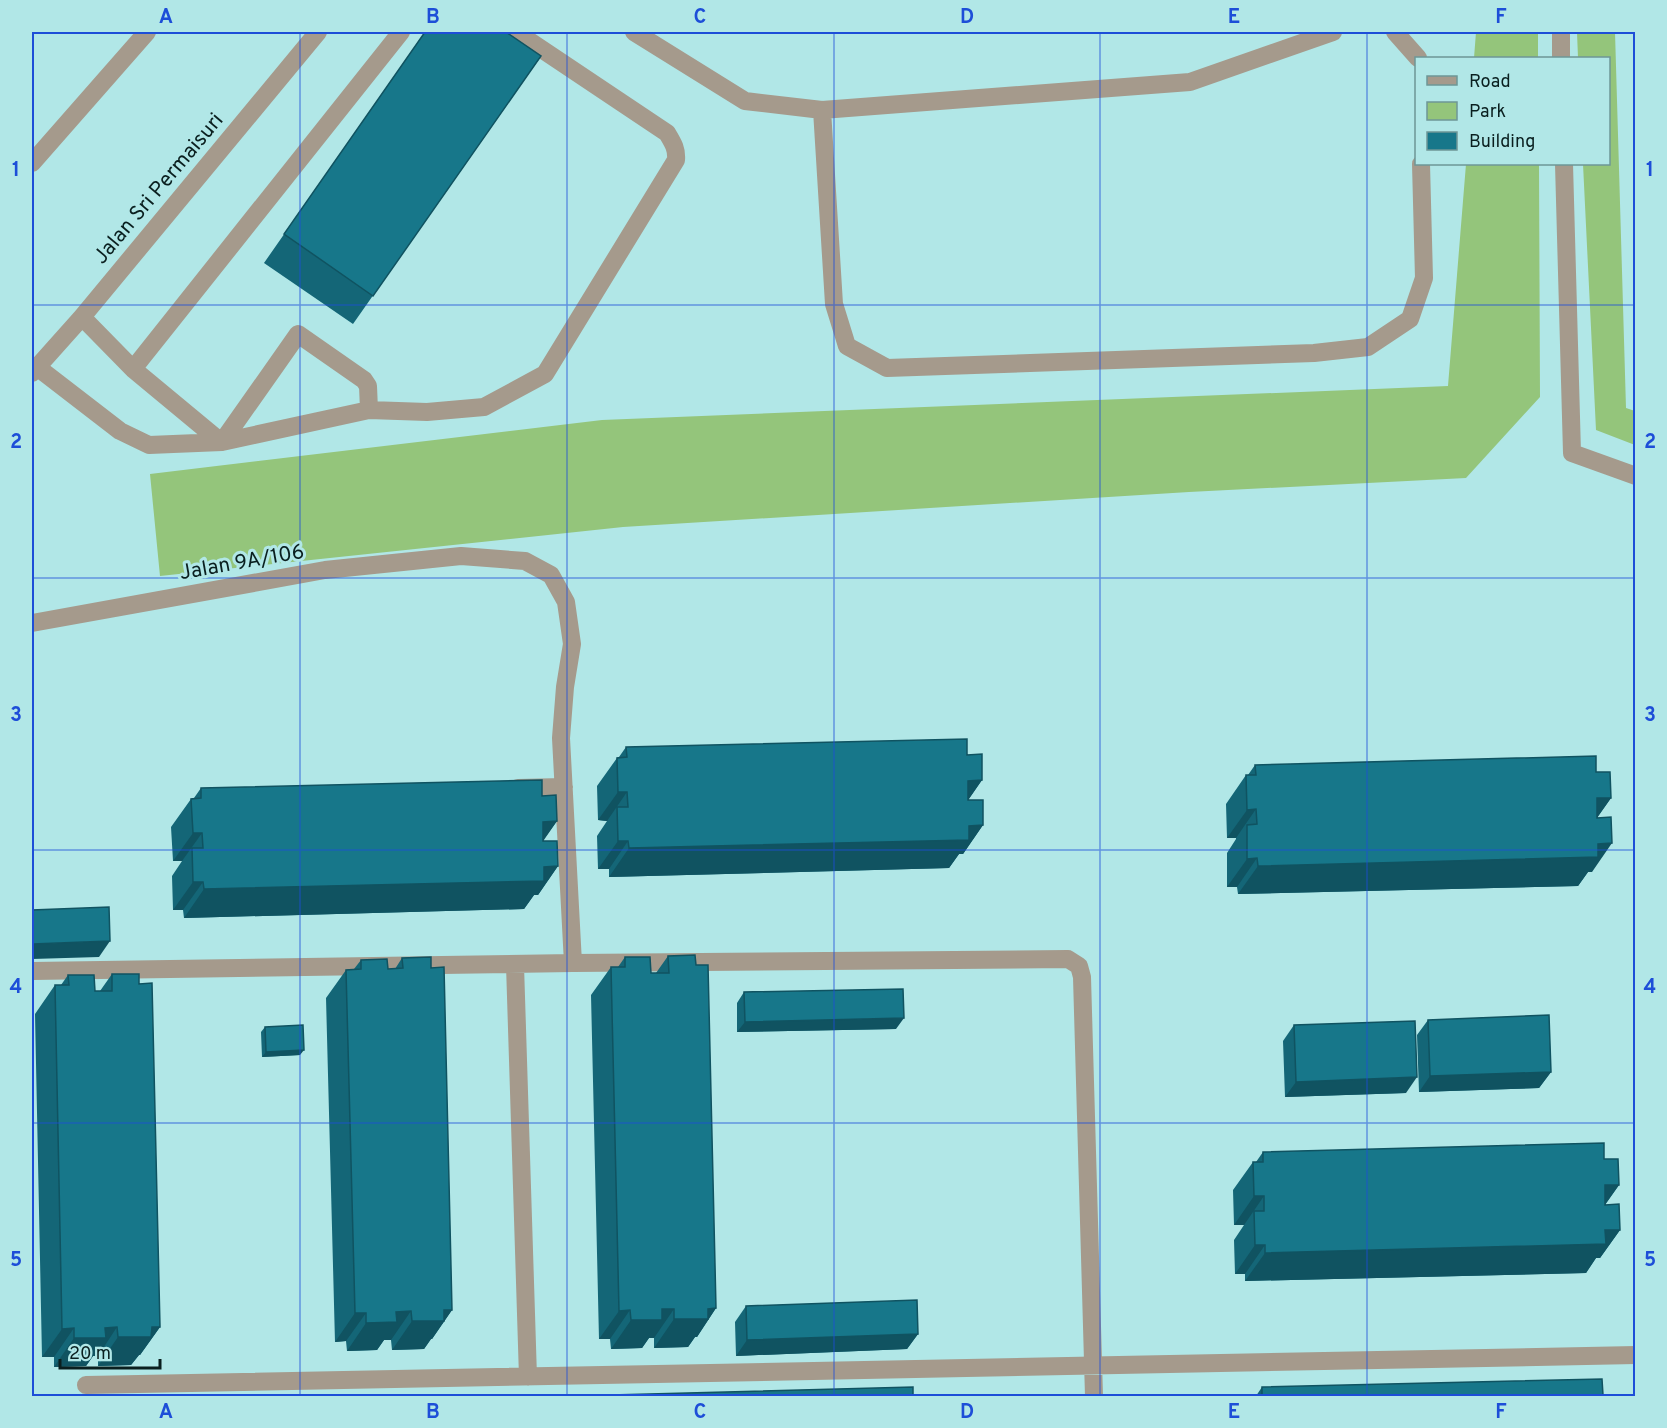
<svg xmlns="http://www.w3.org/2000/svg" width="1667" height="1428" font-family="Overpass,sans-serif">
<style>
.green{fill:#94c57b}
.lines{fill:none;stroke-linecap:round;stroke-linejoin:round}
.minor{stroke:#a59a8c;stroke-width:18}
.wall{fill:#146677}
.shaded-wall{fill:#105361}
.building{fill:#17778a;stroke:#105361;stroke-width:1.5}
.grid{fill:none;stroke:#1d4ed8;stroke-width:1.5;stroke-opacity:0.55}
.labels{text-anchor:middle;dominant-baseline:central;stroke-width:6;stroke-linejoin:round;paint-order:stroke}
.street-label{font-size:21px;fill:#0a1f1f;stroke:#b1e7e7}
.neatline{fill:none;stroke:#1d4ed8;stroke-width:2}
.grid-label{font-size:20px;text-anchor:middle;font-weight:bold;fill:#1d4ed8}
</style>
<rect width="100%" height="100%" fill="#b1e7e7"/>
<!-- green -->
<path class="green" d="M1476 32H1538V58H1474Z
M1577 32H1615L1626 408 1635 411V445L1596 430 1583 164H1608V58H1578Z
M1466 164H1539L1540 397 1466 478 1189 492 623 527 160 576 150 474 602 420 1448 386Z"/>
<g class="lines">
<!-- minor -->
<path class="minor" d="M634 32 745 101 822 110 1190 82 1333 32
M1395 32 1418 58
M1561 32V58
M822 110 834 304 847 346 887 368 1314 353 1368 347 1410 319 1424 278 1421 164
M32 163 147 32
M1564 164 1572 453 1636 476
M82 317 133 369 221 442
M37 367 120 431 149 445 222 442 369 410 427 412 484 407 545 374 676 160C677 149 673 143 667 133L516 32
M133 369 401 32
M32 373 82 317 318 32
M222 442 298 334 364 380 368 386 369 410
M32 623 325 570 461 556 525 561 551 575 566 602 572 644 565 687 561 738 573 963
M518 788 564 787
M515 965 528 1377
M32 971 573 963 1068 959 1079 966 1082 977 1094 1396
M86 1385 1636 1355"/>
</g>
<!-- wall -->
<path class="wall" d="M425 32 541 56 353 324 264 263Z
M626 747 967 755 982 780 968 800 983 825 963 854H959L949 868 609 877V869H598L597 836 607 821 598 820 597 786 617 758 619 757Z
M1255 765 1596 772 1611 798 1597 818 1592 872H1588L1578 886 1238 894 1237 887H1227V853L1236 839V838H1227L1226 804 1246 775H1248Z
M201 788 542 796 557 821 543 840 558 866 538 895H534L524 909 184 918 183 910H173L172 876 182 861H173L171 827 191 799 194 798Z
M668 956 716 1308 697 1337H695L688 1347 654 1348V1338H649L642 1348 611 1349 610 1339H599L591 995 611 967H618L625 957 651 973H656Z
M402 958 452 1310 432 1339H431L424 1349 392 1350 391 1340H384L377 1350 347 1351 346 1341 335 1342 326 998 346 970 354 969 361 960 388 969H395Z
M112 974 160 1327 140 1355H139L131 1365 98 1366V1356H93L86 1366 54 1367V1357H42L35 1014 55 985H61L68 975 95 991H100Z
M744 992 896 1029 737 1032V1003Z
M1428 1020 1551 1072 1539 1088 1419 1092 1417 1035Z
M1294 1025 1406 1093 1285 1097 1283 1041Z
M265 1027 300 1055 262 1057 261 1032Z
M1263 1152 1604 1159 1619 1185 1605 1205 1620 1230 1600 1258H1596L1586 1273 1245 1281V1274H1235L1234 1240 1244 1225H1234L1233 1190 1253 1162H1256Z
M746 1306 918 1334 907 1349 736 1356 735 1322Z
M1262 1387 1603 1395 1617 1396H1256Z"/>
<!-- shaded-wall -->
<path class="shaded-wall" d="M982 780 962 809 968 781Z
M618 792H627L607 821 598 820Z
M1597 798H1611L1591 826Z
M1256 809 1236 838H1227L1247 810Z
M557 821 537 850 543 822Z
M983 825 963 854H959L949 868 609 877 629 848Z
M193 833H202L182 861H173Z
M618 841H628L609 869H598Z
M1612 843 1592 872H1588L1578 886 1238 894 1258 866Z
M1257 858 1237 887H1227L1247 859Z
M558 866 538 895H534L524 909 184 918 204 889Z
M193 882H203L183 910H173Z
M110 941 99 957 32 959V944Z
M904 1018 896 1029 737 1032 745 1022Z
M304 1050 300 1055 262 1057 266 1052Z
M1551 1072 1539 1088 1419 1092 1430 1076Z
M1417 1077 1406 1093 1285 1097 1296 1082Z
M1605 1185H1619L1599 1213Z
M1254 1196H1264L1244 1225H1234Z
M1605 1230H1620L1600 1258H1596L1586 1273 1245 1281 1265 1253Z
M1255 1245H1265L1245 1274H1235Z
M716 1308 697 1337H695L688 1347 654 1348 674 1319 708 1309Z
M662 1309H674L654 1338H649L642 1348 611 1349 631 1320Z
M444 1310H452L432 1339H431L424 1349 392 1350 412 1321Z
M630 1310 610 1339H599L619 1311Z
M411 1311 391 1340H384L377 1350 347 1351 366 1323 396 1312Z
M355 1313H366L346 1341 335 1342Z
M117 1327 98 1356H93L86 1366 54 1367 74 1338 105 1328Z
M152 1327H160L140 1355H139L131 1365 98 1366 118 1337Z
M74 1328 54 1357H42L62 1329Z
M918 1334 907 1349 736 1356 747 1340Z"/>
<!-- building -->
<path class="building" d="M425 32H506L541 56 373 296 284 234Z
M967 739V755L982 754V780L968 781V800H983V825L969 826V840L629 848 628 841H618L617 807H628L627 792H618L617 758 627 757 626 747Z
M1596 756V772H1610L1611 798H1597V818L1611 817 1612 843 1598 844V857L1258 866 1257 858 1247 859V825L1257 824 1256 809 1247 810 1246 775H1256L1255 765Z
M542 780V796L556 795 557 821 543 822V841H557L558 866 544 867V881L204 889 203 882H193L192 848H203L202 833H193L191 799 201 798V788Z
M109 907 110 941 32 944V910Z
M695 955 696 965H708L716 1308 708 1309V1319H674V1309H662V1320H631L630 1310 619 1311 611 967H625V957H650L651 973H669L668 956Z
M431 957V968L444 967 452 1310H444V1321H412L411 1311 396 1312 397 1322 366 1323V1313H355L346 970 361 969V960L387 959 388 969 403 968 402 958Z
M112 974H139V984L152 983 160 1327H152L151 1337H118L117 1327 105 1328 106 1338H74V1328L62 1329 55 985H69L68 975H94L95 991H112Z
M903 989 904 1018 745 1022 744 992Z
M1549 1015 1551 1072 1430 1076 1428 1020Z
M1415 1021 1417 1077 1296 1082 1294 1025Z
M303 1025 304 1050 266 1052 265 1027Z
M1604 1143V1159H1618L1619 1185H1605V1205L1619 1204 1620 1230H1605L1606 1244 1265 1253V1245H1255L1254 1211H1264V1196H1254L1253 1162H1263V1152Z
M917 1300 918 1334 747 1340 746 1306Z
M1602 1379 1603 1395H1617V1396H1262V1387Z
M913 1387V1396H572Z"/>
<!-- grid -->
<path class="grid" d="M300 32V1396M567 32V1396M834 32V1396M1100 32V1396M1367 32V1396M32 305H1636M32 578H1636M32 850H1636M32 1123H1636"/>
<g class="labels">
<!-- street labels -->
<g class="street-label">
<text transform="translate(159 189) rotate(-50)">Jalan Sri Permaisuri</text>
<text transform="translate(242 563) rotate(-10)">Jalan 9A/106</text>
</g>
</g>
<!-- border -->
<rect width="1667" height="1428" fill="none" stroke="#b1e7e7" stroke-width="66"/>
<!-- legend -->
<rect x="1415" y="57" width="195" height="108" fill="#b1e7e7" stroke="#6e9797" stroke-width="1.5"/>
<rect x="1427" y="76" width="30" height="9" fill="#a59a8c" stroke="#6e9797" stroke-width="1.5"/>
<text x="1469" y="87" font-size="18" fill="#0a1f1f">Road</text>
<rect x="1427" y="102" width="30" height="18" fill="#94c57b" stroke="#6e9797" stroke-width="1.5"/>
<text x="1469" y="117" font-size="18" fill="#0a1f1f">Park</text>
<rect x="1427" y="132" width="30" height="18" fill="#17778a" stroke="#6e9797" stroke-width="1.5"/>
<text x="1469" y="147" font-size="18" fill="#0a1f1f">Building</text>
<!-- scale -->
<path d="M60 1359v9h100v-9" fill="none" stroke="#0a1f1f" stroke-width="3"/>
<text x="69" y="1359" font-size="18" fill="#0a1f1f" stroke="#b1e7e7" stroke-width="4.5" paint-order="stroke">20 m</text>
<rect x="33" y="33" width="1601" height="1362" class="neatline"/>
<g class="grid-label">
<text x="166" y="23">A</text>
<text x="433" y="23">B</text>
<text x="700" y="23">C</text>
<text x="967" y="23">D</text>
<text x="1234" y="23">E</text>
<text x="1501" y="23">F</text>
<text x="16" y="176">1</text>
<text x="1650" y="176">1</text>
<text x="16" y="448">2</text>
<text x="1650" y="448">2</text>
<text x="16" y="721">3</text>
<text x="1650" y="721">3</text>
<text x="16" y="993">4</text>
<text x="1650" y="993">4</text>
<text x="16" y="1266">5</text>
<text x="1650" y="1266">5</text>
<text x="166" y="1418">A</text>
<text x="433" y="1418">B</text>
<text x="700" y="1418">C</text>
<text x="967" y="1418">D</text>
<text x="1234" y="1418">E</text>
<text x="1501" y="1418">F</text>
</g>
</svg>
